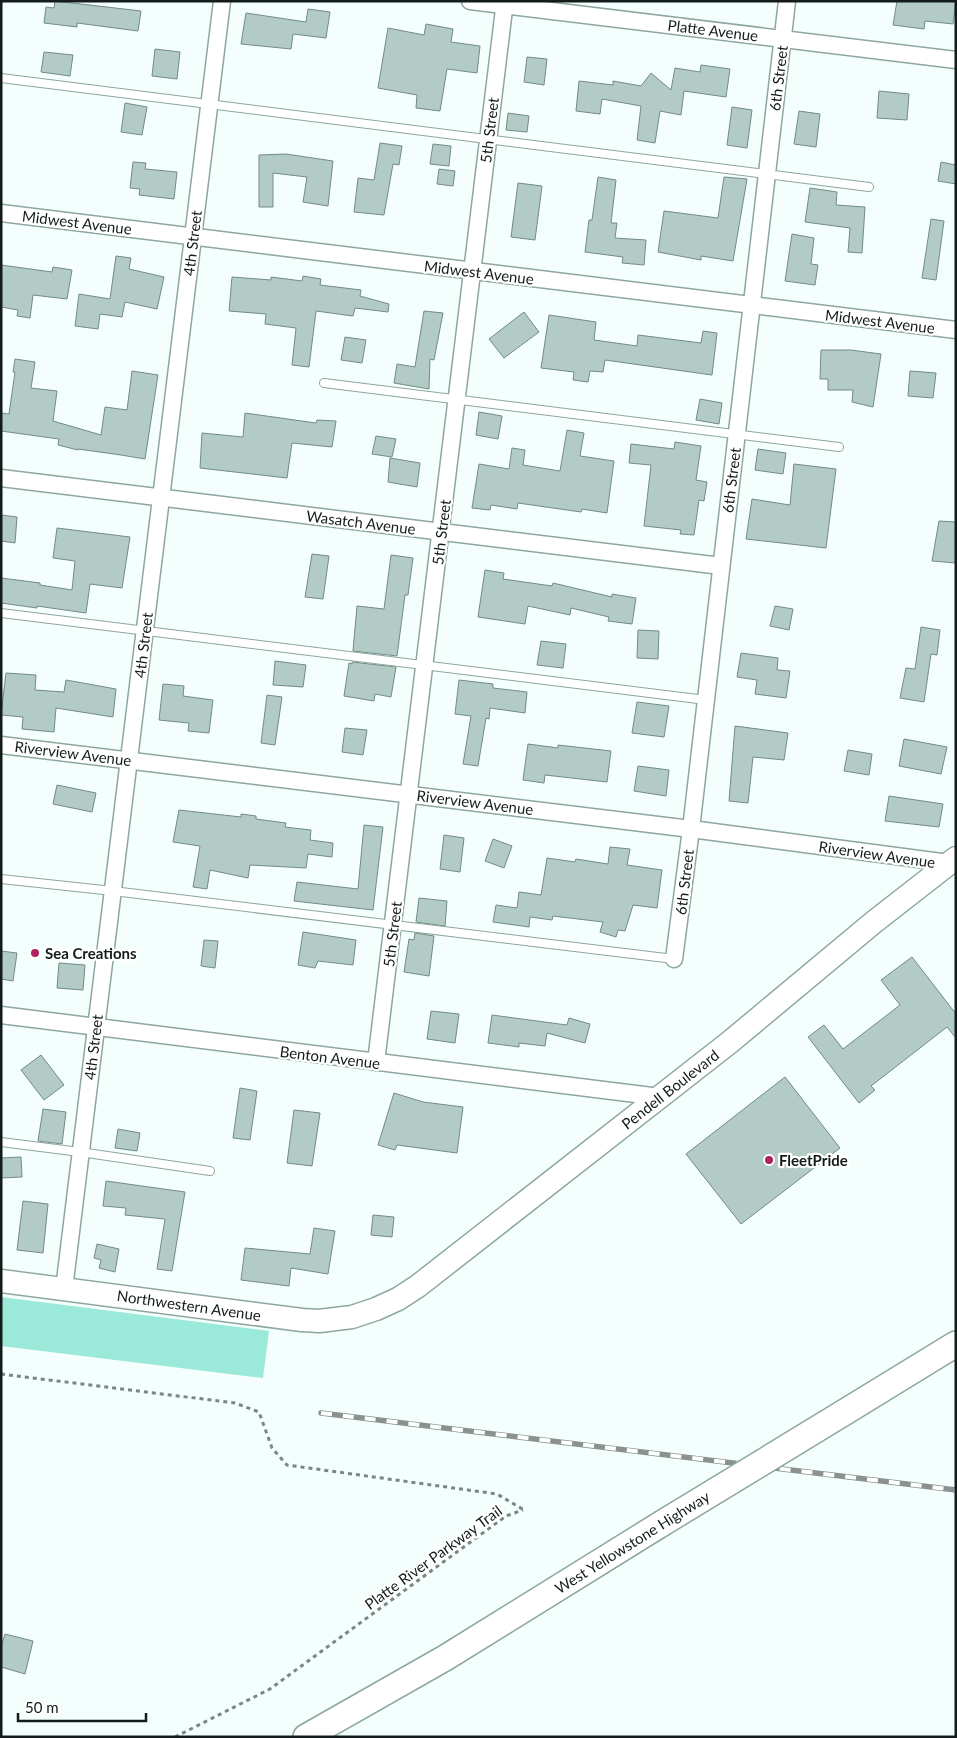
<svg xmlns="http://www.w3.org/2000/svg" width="957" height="1738" viewBox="0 0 957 1738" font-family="Lato,sans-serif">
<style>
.green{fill:#9ae9d9}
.building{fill:#b2cbc5;stroke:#728b85}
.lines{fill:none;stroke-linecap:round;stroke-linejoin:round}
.lane-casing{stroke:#8da6a0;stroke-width:10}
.street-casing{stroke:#8da6a0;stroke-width:19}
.secondary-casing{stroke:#8da6a0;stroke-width:25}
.primary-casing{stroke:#8da6a0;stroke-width:28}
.path{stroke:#7b8583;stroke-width:3;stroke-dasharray:4 4;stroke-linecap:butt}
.lane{stroke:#fff;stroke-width:8}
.street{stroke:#fff;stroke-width:16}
.secondary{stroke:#fff;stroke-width:22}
.primary{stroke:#fff;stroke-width:25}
.rail-casing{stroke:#899290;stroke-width:5.5}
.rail{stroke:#fff;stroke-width:4;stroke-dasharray:11;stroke-linecap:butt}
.primary-bridge-casing{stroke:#8da6a0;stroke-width:28;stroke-linecap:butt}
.primary-bridge{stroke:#fff;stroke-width:25}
.poi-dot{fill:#ae225f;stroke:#fff;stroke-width:2}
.labels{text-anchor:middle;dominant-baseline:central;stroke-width:4.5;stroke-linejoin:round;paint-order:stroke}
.street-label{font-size:15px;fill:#131c1a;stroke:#fff}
.poi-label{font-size:15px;font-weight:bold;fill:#131c1a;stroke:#fff;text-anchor:start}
</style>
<rect width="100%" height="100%" fill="#f4fefc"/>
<polygon class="green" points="1,1297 269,1331 263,1378 1,1346"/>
<g class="building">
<polygon points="55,1 141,11 138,31 77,23 77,27 44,23 46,7 54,8"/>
<polygon points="897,1 956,1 953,24 925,21 924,29 893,25"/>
<polygon points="308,9 330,12 326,38 293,34 291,49 241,44 246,13 306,22"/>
<polygon points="426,24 453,29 451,42 480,46 477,73 447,69 440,111 416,108 417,95 378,88 388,28 424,35"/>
<polygon points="155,49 180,52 177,79 152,76"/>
<polygon points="44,52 73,55 70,76 41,72"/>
<polygon points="527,57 547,59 544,85 524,82"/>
<polygon points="701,65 730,69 726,97 684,91 681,115 660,111 655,143 637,140 641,106 602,99 600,114 576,111 579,81 613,85 613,81 641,86 651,73 671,90 675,68 700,72"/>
<polygon points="879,91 909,94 907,120 877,118"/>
<polygon points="125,103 147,107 142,135 121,132"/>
<polygon points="732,107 752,110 747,148 727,145"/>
<polygon points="799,111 820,114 816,147 794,144"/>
<polygon points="508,113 529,116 527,132 506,130"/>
<polygon points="380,143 402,146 399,165 393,164 384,215 354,212 358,178 374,180"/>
<polygon points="433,144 451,146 449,166 430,164"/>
<polygon points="286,154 333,161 328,206 303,202 307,177 273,173 273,207 259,207 259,155"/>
<polygon points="133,162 146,163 145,169 177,172 174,199 139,195 140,189 130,188"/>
<polygon points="941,162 956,165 956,184 938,181"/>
<polygon points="439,169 455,171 453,186 437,184"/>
<polygon points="598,177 616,180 611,223 617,223 615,238 646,240 644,265 622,263 623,257 585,252 589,220 592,220"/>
<polygon points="724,177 747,179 733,261 701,256 701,260 658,252 664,211 718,218"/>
<polygon points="518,183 542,186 535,240 511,237"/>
<polygon points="810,188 837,192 836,205 865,207 862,253 848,252 850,228 805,222"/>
<polygon points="931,219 944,221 936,280 922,278"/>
<polygon points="792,234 814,238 811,264 818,265 815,285 785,281"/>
<polygon points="116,256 131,258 129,269 164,277 157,309 125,302 122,317 100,314 98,329 75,326 79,294 110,299"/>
<polygon points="1,265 52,272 53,267 72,270 67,299 33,295 30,318 17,316 18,310 1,307"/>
<polygon points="303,276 321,279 320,285 361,290 360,296 389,304 388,312 355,308 353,316 316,311 309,367 292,365 296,328 265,324 266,314 229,311 232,277 271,280 271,277 302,281"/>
<polygon points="424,311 443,313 434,360 430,359 429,389 394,383 397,364 415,367"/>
<polygon points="524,312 539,332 504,358 489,339"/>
<polygon points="549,315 596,322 594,340 637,346 638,335 701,343 703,331 717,333 712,375 605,360 603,372 590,371 588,382 573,380 574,372 541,368"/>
<polygon points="345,337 366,340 362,363 341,360"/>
<polygon points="821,350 851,350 881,354 873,407 852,402 853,390 828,390 828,379 820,379"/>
<polygon points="15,359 35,362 31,388 57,391 53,421 101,435 105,407 127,410 132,371 158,375 145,459 121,455 78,449 78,450 58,445 59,439 1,431 1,413 9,414 15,372 13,372"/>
<polygon points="910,371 936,373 933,398 908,396"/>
<polygon points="700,399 722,403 719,424 696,420"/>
<polygon points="479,412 502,416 498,439 476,435"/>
<polygon points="245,413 316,423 317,420 336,421 332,447 292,443 287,478 200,468 202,433 243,437"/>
<polygon points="567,430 584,433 580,456 614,461 607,513 582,509 581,512 518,503 517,509 491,505 490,510 472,508 479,464 509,469 512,448 525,450 523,465 560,471"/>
<polygon points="376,436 396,439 392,457 372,454"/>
<polygon points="675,442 701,446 696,480 707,482 704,501 699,500 694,535 680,534 681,530 644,526 651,465 629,463 631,444 674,449"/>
<polygon points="758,449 786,453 783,474 755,470"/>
<polygon points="390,458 420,463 417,487 388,482"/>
<polygon points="794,464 836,469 826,548 746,539 752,499 790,505"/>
<polygon points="1,515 17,517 15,543 1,541"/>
<polygon points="939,521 956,522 956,563 932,561"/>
<polygon points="57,528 130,537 122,588 90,584 86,613 37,606 37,608 1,603 1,578 40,583 40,585 72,590 75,561 53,558"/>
<polygon points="312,554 329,556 323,599 305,597"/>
<polygon points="391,555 413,558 408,595 405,595 397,656 353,651 357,606 384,609"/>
<polygon points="485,570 504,573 503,579 552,586 553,583 612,597 612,594 636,598 632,624 608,621 609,617 571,608 570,615 528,606 525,624 478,617"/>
<polygon points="775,606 793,609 789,630 770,626"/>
<polygon points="921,627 940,630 937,655 931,654 924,702 900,698 906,668 915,669"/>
<polygon points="638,630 659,631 658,659 637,658"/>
<polygon points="541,641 566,644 563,668 537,665"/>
<polygon points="741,653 778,658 777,670 790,671 786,698 755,694 757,680 737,677"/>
<polygon points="275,661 306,665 303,687 273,685"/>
<polygon points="352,662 396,667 391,697 375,694 374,701 344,696 349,663 352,664"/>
<polygon points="6,673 36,675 35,690 64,692 66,680 116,689 113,717 56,708 54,732 22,729 23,717 1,715"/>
<polygon points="459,680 493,684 493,688 527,692 525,713 490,708 489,719 486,718 478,766 463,764 471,716 455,714"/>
<polygon points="163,684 184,686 183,696 213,700 209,733 188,731 189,723 159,720"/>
<polygon points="267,695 282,697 275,745 261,743"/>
<polygon points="637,702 669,706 664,737 632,733"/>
<polygon points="735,726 788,733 784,760 753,757 748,803 729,801"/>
<polygon points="345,728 367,730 363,755 342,752"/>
<polygon points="904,739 947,747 941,774 899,766"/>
<polygon points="528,744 558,748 558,745 611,751 607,782 545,775 544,783 523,780"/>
<polygon points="848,750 872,754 869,775 844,771"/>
<polygon points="638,766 669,770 666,796 634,791"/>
<polygon points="57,785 96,793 92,812 53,804"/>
<polygon points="889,796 943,804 939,827 885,821"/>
<polygon points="179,810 241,817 241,814 256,816 256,819 286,823 285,827 311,830 310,840 333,843 332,857 308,854 306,868 250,865 248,878 210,870 207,889 193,887 200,846 173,842"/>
<polygon points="364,825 383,827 373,910 294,901 297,882 358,889"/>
<polygon points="444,835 464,838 460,872 440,869"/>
<polygon points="493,839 512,846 504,868 485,861"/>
<polygon points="610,847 630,849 627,865 662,870 657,908 633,905 625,931 618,930 616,937 600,932 603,922 553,916 552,920 530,917 529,927 493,922 496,905 517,908 519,892 541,895 547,858 575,862 576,859 608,864"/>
<polygon points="419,898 447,901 445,926 416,922"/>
<polygon points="303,932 356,940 353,965 318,961 315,968 298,965"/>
<polygon points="415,933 434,936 429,976 404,972 409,939 414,940"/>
<polygon points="204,940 218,941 215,968 201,966"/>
<polygon points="1,951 17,953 13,981 1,979"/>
<polygon points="912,957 956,1014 956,1038 947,1027 871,1086 875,1090 859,1103 808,1037 824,1025 843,1049 900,1005 881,980"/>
<polygon points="59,963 85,965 83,990 57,988"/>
<polygon points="431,1011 459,1014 455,1043 427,1039"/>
<polygon points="492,1015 567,1025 569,1018 590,1024 585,1043 547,1033 545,1046 519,1043 519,1047 488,1043"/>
<polygon points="41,1055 64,1085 44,1100 21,1070"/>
<polygon points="785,1077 840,1148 741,1224 686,1154"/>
<polygon points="240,1088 257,1091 250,1140 233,1138"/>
<polygon points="394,1093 423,1102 463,1107 457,1153 397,1145 395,1150 378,1145"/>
<polygon points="43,1109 66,1112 62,1144 38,1141"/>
<polygon points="294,1110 320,1113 312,1166 287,1163"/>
<polygon points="118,1129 140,1133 137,1151 115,1148"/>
<polygon points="21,1157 22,1177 1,1178 1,1158"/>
<polygon points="106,1181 185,1192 172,1271 157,1269 165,1219 125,1215 126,1208 103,1206"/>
<polygon points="23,1201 48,1204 43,1253 17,1250"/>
<polygon points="373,1215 394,1217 392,1237 371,1235"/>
<polygon points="314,1228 335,1231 328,1274 291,1268 289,1286 241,1280 245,1248 310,1254"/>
<polygon points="97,1244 119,1249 115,1272 99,1268 101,1260 94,1258"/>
<polygon points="5,1634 33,1641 25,1674 1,1667 1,1648"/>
</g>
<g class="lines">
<g class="lane-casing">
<g id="lane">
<polyline points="1,78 869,187"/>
<polyline points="324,383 839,447"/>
<polyline points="1,613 706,700"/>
<polyline points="1,879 113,891 674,959"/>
<polyline points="1,1142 80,1152 210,1171"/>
</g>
</g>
<g class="street-casing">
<g id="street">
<polyline points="470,1 956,60"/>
<polyline points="1,213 956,330"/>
<polyline points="1,478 721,566"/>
<polyline points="1,745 691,829 949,863"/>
<polyline points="674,959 691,829 787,1"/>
<polyline points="1,1015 660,1097"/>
<polyline points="376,1062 505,1"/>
<polyline points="64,1289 222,1"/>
</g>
</g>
<g class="secondary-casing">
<polyline id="secondary" points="1,1281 302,1320 319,1321 352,1317 376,1309 398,1299 418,1286 730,1042 874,922 956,858"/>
</g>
<g class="primary-casing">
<g id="primary">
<polyline points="840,1415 956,1344"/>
<polyline points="306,1737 445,1658 661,1524"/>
</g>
</g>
<g class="path">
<polyline points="1,1374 235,1403 259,1412 272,1448 287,1465 497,1494 524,1510"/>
<polyline points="175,1737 270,1689 506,1516 523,1510"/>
</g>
<use href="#lane" class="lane"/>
<use href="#street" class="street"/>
<use href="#secondary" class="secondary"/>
<use href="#primary" class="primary"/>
<g class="rail-casing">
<polyline id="rail" points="321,1413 956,1490"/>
</g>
<use href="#rail" class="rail"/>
<g class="primary-bridge-casing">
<polyline id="primary-bridge" points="661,1524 840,1415"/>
</g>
<use href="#primary-bridge" class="primary-bridge"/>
</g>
<g class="poi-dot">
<circle cx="35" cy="953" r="5"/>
<circle cx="769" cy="1160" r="5"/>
</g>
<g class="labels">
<g class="street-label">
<text transform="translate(713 30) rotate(7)">Platte Avenue</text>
<text transform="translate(778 78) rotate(-83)">6th Street</text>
<text transform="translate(489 130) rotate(-83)">5th Street</text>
<text transform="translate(77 222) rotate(7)">Midwest Avenue</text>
<text transform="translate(192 243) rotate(-83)">4th Street</text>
<text transform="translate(479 272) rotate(7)">Midwest Avenue</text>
<text transform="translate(880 321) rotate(7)">Midwest Avenue</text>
<text transform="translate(731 480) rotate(-83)">6th Street</text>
<text transform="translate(361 522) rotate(7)">Wasatch Avenue</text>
<text transform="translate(441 532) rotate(-83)">5th Street</text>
<text transform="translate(143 645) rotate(-83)">4th Street</text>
<text transform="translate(73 753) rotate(7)">Riverview Avenue</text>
<text transform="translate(475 802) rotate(7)">Riverview Avenue</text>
<text transform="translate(877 854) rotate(8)">Riverview Avenue</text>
<text transform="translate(684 882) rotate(-83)">6th Street</text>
<text transform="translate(392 934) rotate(-83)">5th Street</text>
<text transform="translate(93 1047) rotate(-83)">4th Street</text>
<text transform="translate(330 1057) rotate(7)">Benton Avenue</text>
<text transform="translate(670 1089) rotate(-38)">Pendell Boulevard</text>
<text transform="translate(189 1305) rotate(8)">Northwestern Avenue</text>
<text transform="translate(632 1542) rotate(-32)">West Yellowstone Highway</text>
<text transform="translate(433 1557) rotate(-36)">Platte River Parkway Trail</text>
</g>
<g class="poi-label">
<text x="45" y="953">Sea Creations</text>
<text x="779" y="1160">FleetPride</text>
</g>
</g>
<rect width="957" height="1738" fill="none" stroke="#131c1a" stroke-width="5"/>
<path d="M18 1713v8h128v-8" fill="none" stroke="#131c1a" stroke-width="2.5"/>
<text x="25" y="1713" font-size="15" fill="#131c1a" stroke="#ffffff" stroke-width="4" paint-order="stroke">50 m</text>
</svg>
